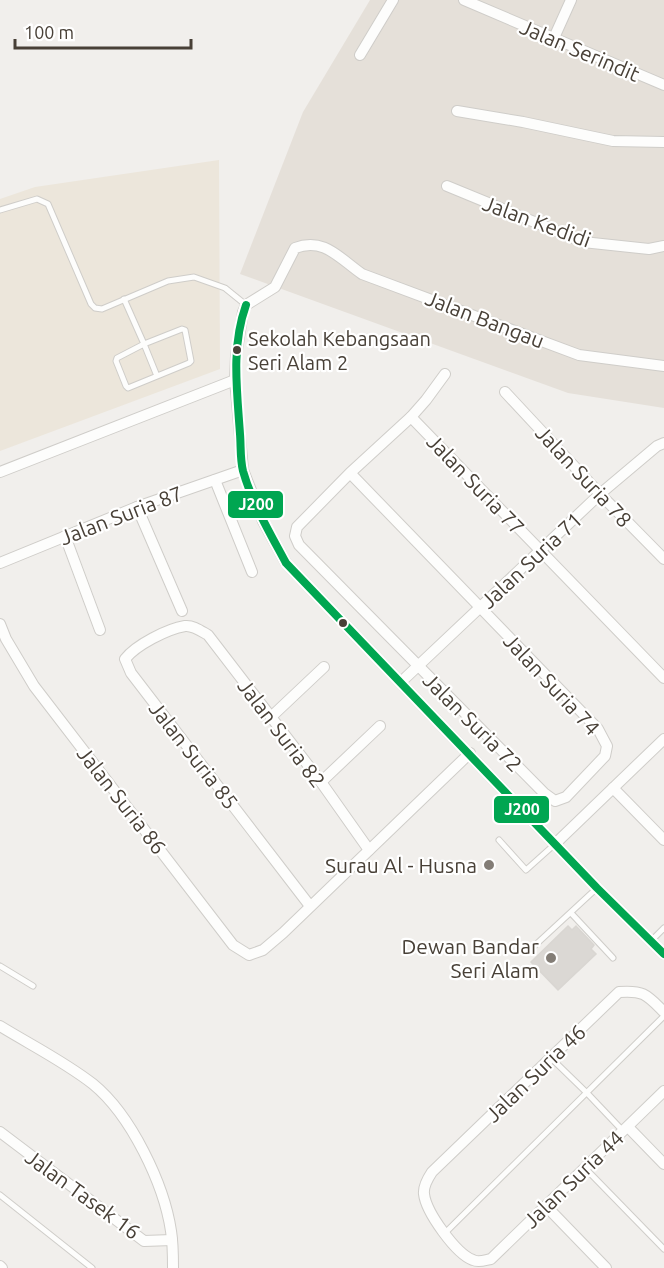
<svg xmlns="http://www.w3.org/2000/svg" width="664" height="1268" viewBox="0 0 664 1268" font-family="Ubuntu,sans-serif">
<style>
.residential{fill:#e5e0d9}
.education{fill:#ece6db}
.building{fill:#dbd8d4;stroke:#d9d6d2;stroke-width:1.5}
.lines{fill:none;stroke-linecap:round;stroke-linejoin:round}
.service-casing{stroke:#cfcdc9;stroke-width:7}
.minor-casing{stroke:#cfcdc9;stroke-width:12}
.service{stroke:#fdfdfc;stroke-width:5}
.minor{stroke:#fdfdfc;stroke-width:10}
.bus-1-casing{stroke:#fff;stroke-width:12}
.bus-1{stroke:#00a651;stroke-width:8}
.bus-dot{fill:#484037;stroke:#fff;stroke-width:2}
.poi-dot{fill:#837d76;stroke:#fff;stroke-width:2}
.labels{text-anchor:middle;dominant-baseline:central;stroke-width:4.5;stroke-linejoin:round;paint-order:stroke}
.bus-label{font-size:20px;fill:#484037;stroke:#fff;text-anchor:start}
.street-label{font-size:21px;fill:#484037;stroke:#fff}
.poi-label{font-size:21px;fill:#484037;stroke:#fff;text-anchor:end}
.line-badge{stroke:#fff;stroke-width:2}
.badge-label{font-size:16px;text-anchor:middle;font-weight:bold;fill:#fff}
</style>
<rect width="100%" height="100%" fill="#f1efec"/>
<polygon class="residential" points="370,0 664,0 664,408 568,393 240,274 303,112"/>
<polygon class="education" points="219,160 220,369 0,451 0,199 35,187"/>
<polygon class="building" points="568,926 572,930 576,926 594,945 591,949 596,954 558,990 531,962"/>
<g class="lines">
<g class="service-casing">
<g id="service">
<polyline points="0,210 37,199 48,204 91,304 95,308 102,309 168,281 194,277 225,288 246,305"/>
<polyline points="124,299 144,344 117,358 116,361 126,386 128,388 189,363 191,361 185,330 182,329 144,344 157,376"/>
<polyline points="499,840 526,870 555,844"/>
<polyline points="571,913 613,958"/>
<polyline points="651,941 664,928"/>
<polyline points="531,949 597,888"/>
<polyline points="0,966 33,986"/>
<polyline points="551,1058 587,1093 623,1131"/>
<polyline points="585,1168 664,1249"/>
<polyline points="0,1195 92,1268"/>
<polyline points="445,1233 664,1016"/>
</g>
</g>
<g class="minor-casing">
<g id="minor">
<polyline points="464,0 664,85"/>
<polyline points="553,40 571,0"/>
<polyline points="360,55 393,0"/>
<polyline points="457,111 523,122 613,141 664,142"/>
<polyline points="447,186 583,242 649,249 664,246"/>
<path d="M664,366L579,355L362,274C339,258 324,237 295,248L275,287L246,305L243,312L236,356L235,380L243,470L263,521L286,563L597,888L664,954"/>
<polyline points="505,392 600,494 664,559"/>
<polyline points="411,417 664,678"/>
<polyline points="0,472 235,380"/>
<polyline points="350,473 598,729 607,746 605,756 566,797 555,801 544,793 299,545 295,536 297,527 350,473 411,417 426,400 445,374"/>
<polyline points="215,480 252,572"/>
<polyline points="137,507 182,611"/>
<polyline points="65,536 100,630"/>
<polyline points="0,563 137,507 243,470"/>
<polyline points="0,624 6,639 34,686 233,945 249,955 263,950 283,933 470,753"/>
<polyline points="401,682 600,494 657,446 664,443"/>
<polyline points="271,717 324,667"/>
<polyline points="321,782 380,726"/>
<polyline points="613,788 664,840"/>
<polyline points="556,843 664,739"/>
<path d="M310,906L131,673L125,659C136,645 167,629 185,626C193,625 201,631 208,635L321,782L369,850"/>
<path d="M664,1012C647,995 644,990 619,992L432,1172C428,1178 423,1186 424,1194C426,1212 456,1254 473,1260C479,1263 485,1260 491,1259L664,1091"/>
<path d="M0,1026C31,1045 65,1062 93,1084C131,1115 164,1184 171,1231C173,1243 173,1256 173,1268"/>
<polyline points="628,1127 664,1164"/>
<polyline points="0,1132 144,1241 172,1240"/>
<polyline points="546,1206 606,1268"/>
<polyline points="0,1266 2,1268"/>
</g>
</g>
<use href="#service" class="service"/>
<use href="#minor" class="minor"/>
<g class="bus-1-casing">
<path id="bus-1" d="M246,305C231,347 237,390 240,434C241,446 240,459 243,471C252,503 270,533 286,563L597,888L664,954"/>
</g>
<use href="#bus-1" class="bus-1"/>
</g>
<g class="bus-dot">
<circle cx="237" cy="350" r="5"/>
<circle cx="343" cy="623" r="5"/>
</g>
<g class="poi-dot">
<circle cx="489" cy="865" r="6"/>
<circle cx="551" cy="958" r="6"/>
</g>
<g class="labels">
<g class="bus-label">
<text x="248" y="338">Sekolah Kebangsaan<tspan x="248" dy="24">Seri Alam 2</tspan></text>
</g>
<g class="street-label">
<text transform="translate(580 50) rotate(23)">Jalan Serindit</text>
<text transform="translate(537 221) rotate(20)">Jalan Kedidi</text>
<text transform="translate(485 319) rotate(21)">Jalan Bangau</text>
<text transform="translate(584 476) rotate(47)">Jalan Suria 78</text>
<text transform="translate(476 484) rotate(46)">Jalan Suria 77</text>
<text transform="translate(121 515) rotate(-21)">Jalan Suria 87</text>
<text transform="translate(531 560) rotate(-43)">Jalan Suria 71</text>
<text transform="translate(552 684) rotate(47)">Jalan Suria 74</text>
<text transform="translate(473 722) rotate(45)">Jalan Suria 72</text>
<text transform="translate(282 733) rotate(53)">Jalan Suria 82</text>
<text transform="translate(194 755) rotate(52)">Jalan Suria 85</text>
<text transform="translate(122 800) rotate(52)">Jalan Suria 86</text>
<text transform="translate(535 1073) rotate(-44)">Jalan Suria 46</text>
<text transform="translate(573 1179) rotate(-44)">Jalan Suria 44</text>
<text transform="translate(83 1194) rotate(36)">Jalan Tasek 16</text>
</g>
<g class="poi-label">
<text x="477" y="865">Surau Al - Husna</text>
<text x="539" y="946">Dewan Bandar<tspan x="539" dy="24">Seri Alam</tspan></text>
</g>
</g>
<g class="line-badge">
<rect x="227" y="490" width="57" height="29" rx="6" fill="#00a651"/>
<rect x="493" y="795" width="57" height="29" rx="6" fill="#00a651"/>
</g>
<g class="badge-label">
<text x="256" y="510">J200</text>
<text x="522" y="815">J200</text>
</g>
<path d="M15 39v9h176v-9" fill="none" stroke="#484037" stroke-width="3"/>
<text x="24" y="39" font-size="18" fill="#484037" stroke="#ffffff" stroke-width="4.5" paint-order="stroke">100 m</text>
</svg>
